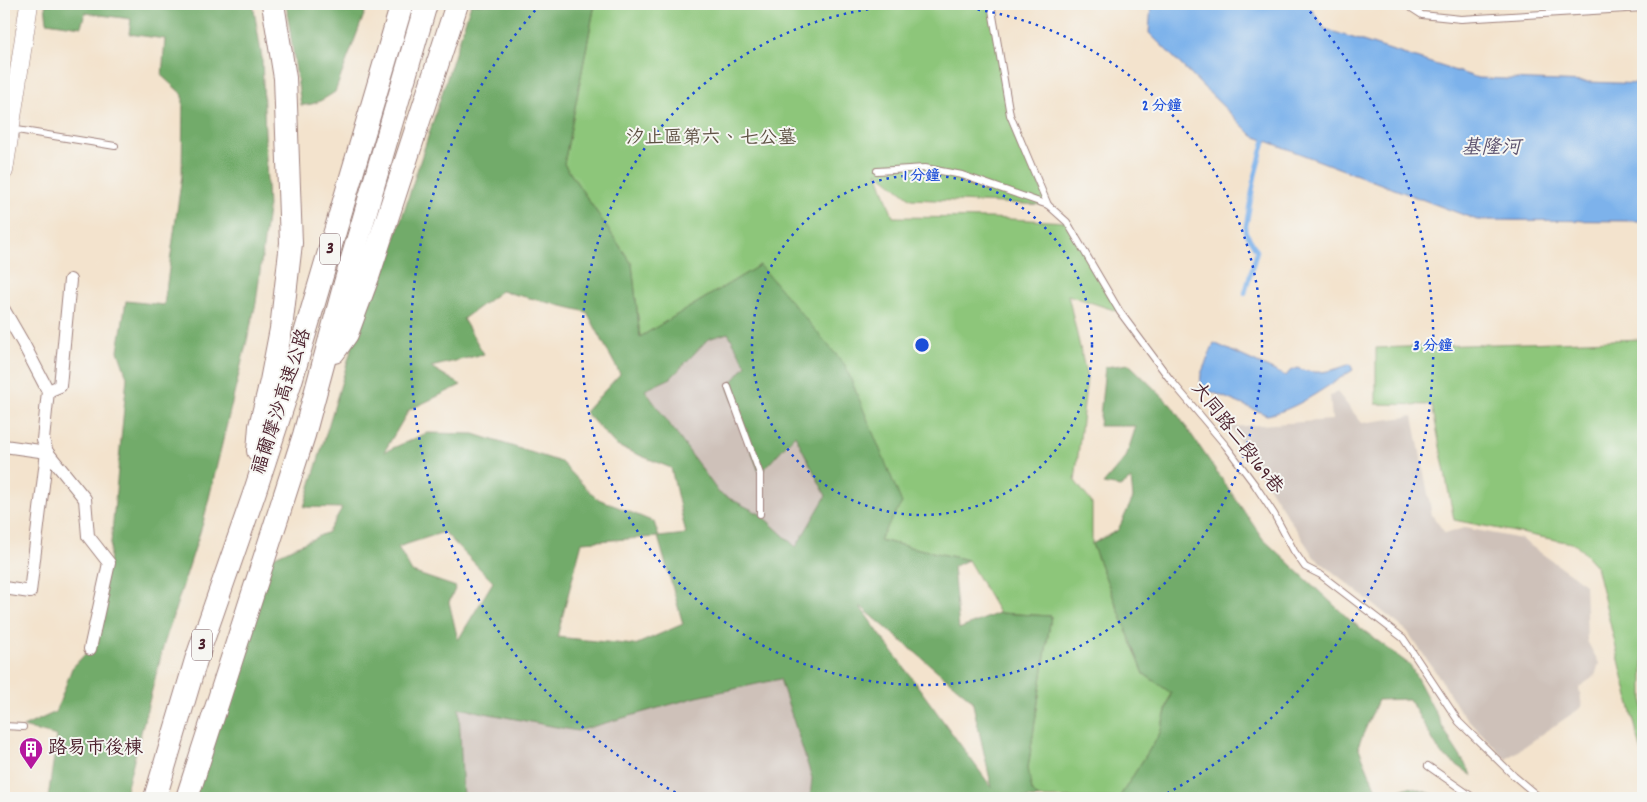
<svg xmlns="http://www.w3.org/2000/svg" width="1647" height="802" viewBox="0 0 1647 802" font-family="Dekko,'LXGW WenKai TC',sans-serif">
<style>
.industrial{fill:#cec1b9}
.green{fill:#8dc67a;stroke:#6c7252}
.forest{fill:#72ab6a;stroke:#5e654a;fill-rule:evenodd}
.water{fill:#7db2eb;stroke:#64688b}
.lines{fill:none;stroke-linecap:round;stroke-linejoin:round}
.stream{stroke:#7db2eb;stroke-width:4.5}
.lane-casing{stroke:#9e817c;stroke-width:8}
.street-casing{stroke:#9e817c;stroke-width:14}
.secondary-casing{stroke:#9e817c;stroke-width:19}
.highway-casing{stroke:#9e817c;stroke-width:24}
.lane{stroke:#fff;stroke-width:6}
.street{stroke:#fff;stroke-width:12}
.secondary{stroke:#fff;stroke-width:18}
.highway{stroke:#fff;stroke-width:22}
.ring{fill:none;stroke:#1d4ed8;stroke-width:2.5;stroke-dasharray:2.5 5}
.labels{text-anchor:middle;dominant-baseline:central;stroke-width:4;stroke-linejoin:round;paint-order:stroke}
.shield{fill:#f6f6f2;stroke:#7e6067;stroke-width:1}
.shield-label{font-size:18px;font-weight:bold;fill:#4a1f2b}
.park-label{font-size:19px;fill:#5e5143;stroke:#f6f6f2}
.street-label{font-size:19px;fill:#4a1f2b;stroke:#f6f6f2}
.poi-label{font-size:19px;fill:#4a1f2b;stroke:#f6f6f2;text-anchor:start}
.water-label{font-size:20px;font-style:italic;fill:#5c526e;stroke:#f6f6f2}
.centre{fill:#1d4ed8;stroke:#f6f6f2;stroke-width:2.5}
.ring-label{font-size:15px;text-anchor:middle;font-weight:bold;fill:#1d4ed8;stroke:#f6f6f2;stroke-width:4;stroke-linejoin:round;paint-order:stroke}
</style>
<rect width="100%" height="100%" fill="#f6f6f2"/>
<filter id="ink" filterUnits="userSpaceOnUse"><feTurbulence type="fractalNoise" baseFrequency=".02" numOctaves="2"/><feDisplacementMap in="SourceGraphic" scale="10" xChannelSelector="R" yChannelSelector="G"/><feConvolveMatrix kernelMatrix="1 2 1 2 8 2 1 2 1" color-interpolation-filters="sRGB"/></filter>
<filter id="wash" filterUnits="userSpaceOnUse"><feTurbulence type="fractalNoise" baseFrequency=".0096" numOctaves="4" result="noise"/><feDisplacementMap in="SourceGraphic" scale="20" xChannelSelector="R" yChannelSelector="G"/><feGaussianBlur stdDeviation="1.12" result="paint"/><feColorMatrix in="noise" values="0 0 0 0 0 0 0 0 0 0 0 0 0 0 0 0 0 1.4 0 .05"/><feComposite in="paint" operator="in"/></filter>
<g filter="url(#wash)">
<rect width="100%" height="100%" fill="#f3e3cd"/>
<g class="industrial">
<polygon points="728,333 747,365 761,474 795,435 826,496 796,548 760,514 719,493 645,389 671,378 708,339"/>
<polygon points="1337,392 1362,423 1413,416 1432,515 1445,533 1465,528 1521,539 1585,584 1587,641 1599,663 1595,676 1579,687 1582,707 1506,759 1460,711 1442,681 1407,631 1314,557 1230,427 1332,420 1330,396"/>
<polygon points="780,679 812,778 810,798 462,798 459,708 577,731 697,697"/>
</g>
<g class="green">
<polygon points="595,4 991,4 1010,115 1048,205 911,199 877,172 893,217 991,218 1067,222 1120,312 1068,295 1087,378 1075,481 1092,503 1092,544 1144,674 1171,692 1160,733 1119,798 1039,798 1032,791 1028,768 1051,616 999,613 968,560 879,540 760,265 640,337 632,264 564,164"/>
<polygon points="1643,339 1643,758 1596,566 1576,544 1454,520 1432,405 1376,404 1376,348"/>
</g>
<g class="forest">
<polygon points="45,4 253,4 262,58 268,209 256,303 203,523 164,644 124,798 48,798 57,736 23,727 56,712 72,668 90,649 109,563 127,377 118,351 126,301 164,305 182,175 183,95 162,76 165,39 129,34 131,19 85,13 81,27 47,22"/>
<path d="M286,4H368L335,92C324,99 314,106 301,105Z"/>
<path d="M471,4H595L564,164L632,264L640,337L760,265L845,365L902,503L879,540L968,560L953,567L959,629L999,613L1051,616L1028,768L1032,791L1039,798H810L812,778L780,679L697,697L577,731L459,708L463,798H190L257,564L328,532L342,508L304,507L362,314L381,282ZM501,291L587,312L620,374L585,412L617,446L671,468L686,534L659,537L654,522L596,498L561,462L474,434L427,433L384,452L409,410L461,385L431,367L484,354L463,319ZM728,333L746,365L728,387L760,474L795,435L826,496L796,547L760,514L719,493L645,390L671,378L708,339ZM444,532L493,582L458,640L449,602L456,587L412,572L398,547ZM658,537L683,624L635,645L557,637L582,542ZM860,606L972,700L992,788L860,607Z"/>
<polygon points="1129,364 1171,405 1263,539 1351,621 1410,665 1451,742 1473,776 1441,754 1409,699 1378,700 1358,746 1379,797 1409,787 1436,795 1441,798 1119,798 1160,733 1171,693 1144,674 1092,544 1118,530 1133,498 1131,479 1120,487 1103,484 1126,457 1136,426 1099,426 1105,367"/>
</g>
<g class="water">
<polygon points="1151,4 1308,4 1325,29 1478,78 1643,84 1643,221 1477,220 1253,136 1149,33"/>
<path d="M1214,343L1286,376L1290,371L1297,368C1316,376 1332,371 1350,364L1353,370C1328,385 1297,410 1267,415L1200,387L1201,374Z"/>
</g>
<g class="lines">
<polyline class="stream" points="1245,293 1257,251 1245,231 1255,176 1266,135"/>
</g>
</g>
<g filter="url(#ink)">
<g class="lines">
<g class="lane-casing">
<g id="lane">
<polyline points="991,4 1010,115 1048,205"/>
<polyline points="1405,4 1422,15 1461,19 1643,8"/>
<polyline points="11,129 115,146"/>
<polyline points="877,171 925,168 962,175 1048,205 1067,222 1120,312 1169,378 1226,446 1255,485 1274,514 1294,551 1305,567 1321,575 1403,638 1459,722 1514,776 1540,798"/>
<polyline points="728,387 760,474 760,514"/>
<polyline points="4,726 23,727"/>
<polyline points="1428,766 1474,798"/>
</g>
</g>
<g class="street-casing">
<g id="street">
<polyline points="4,310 23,343 48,391 43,440 47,452 85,499 88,536 109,563 90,649"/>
<polyline points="48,391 60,386 70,280"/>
<polyline points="4,446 47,452"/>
<polyline points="4,588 30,592 47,452"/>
</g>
</g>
<g class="secondary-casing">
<polyline id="secondary" points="4,171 29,4"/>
</g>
<g class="highway-casing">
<g id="highway">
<polyline points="334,352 347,334 368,277 457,4"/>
<polyline points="258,451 260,426 271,381 281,329 291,243 285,78 273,4"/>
<polyline points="155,798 196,660 254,494 291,381 402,4"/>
<polyline points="187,798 304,435 345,283 426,4"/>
</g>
</g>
<use href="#lane" class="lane"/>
<use href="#street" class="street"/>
<use href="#secondary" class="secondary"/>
<use href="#highway" class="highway"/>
</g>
</g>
<g class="ring">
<circle cx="922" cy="345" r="170"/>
<circle cx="922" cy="345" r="340"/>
<path d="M682 796A511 511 0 0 1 539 6M1305 6A511 511 0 0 1 1162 796"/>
</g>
<defs>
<g id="building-pin" transform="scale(1.25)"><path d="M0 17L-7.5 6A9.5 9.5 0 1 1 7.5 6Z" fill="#b5179e" stroke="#f6f6f2"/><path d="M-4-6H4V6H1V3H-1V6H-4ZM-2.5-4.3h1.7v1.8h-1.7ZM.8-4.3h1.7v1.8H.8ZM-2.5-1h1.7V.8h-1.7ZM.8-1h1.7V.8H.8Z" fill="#fff"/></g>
</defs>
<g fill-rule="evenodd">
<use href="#building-pin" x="31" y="749"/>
</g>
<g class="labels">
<g class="shield">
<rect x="320" y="233.5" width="20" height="31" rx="4"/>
<rect x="192" y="629.5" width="20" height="31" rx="4"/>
</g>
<g class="shield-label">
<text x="330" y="249">3</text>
<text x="202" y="645">3</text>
</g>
<g class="park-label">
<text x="711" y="139">汐止區第六、七公墓</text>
</g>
<g class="street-label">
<text transform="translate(283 402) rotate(-72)">福爾摩沙高速公路</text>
<text transform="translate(1236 439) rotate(52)">大同路二段169巷</text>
</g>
<g class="poi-label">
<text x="48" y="749">路易市後棟</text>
</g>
<g class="water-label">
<text x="1491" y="149">基隆河</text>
</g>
</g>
<circle cx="922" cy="345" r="8" class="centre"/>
<g class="ring-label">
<text x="1162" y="110">2 分鐘</text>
<text x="922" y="180">1 分鐘</text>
<text x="1433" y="350">3 分鐘</text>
</g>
<rect width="1647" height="802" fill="none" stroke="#f6f6f2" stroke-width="20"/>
</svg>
